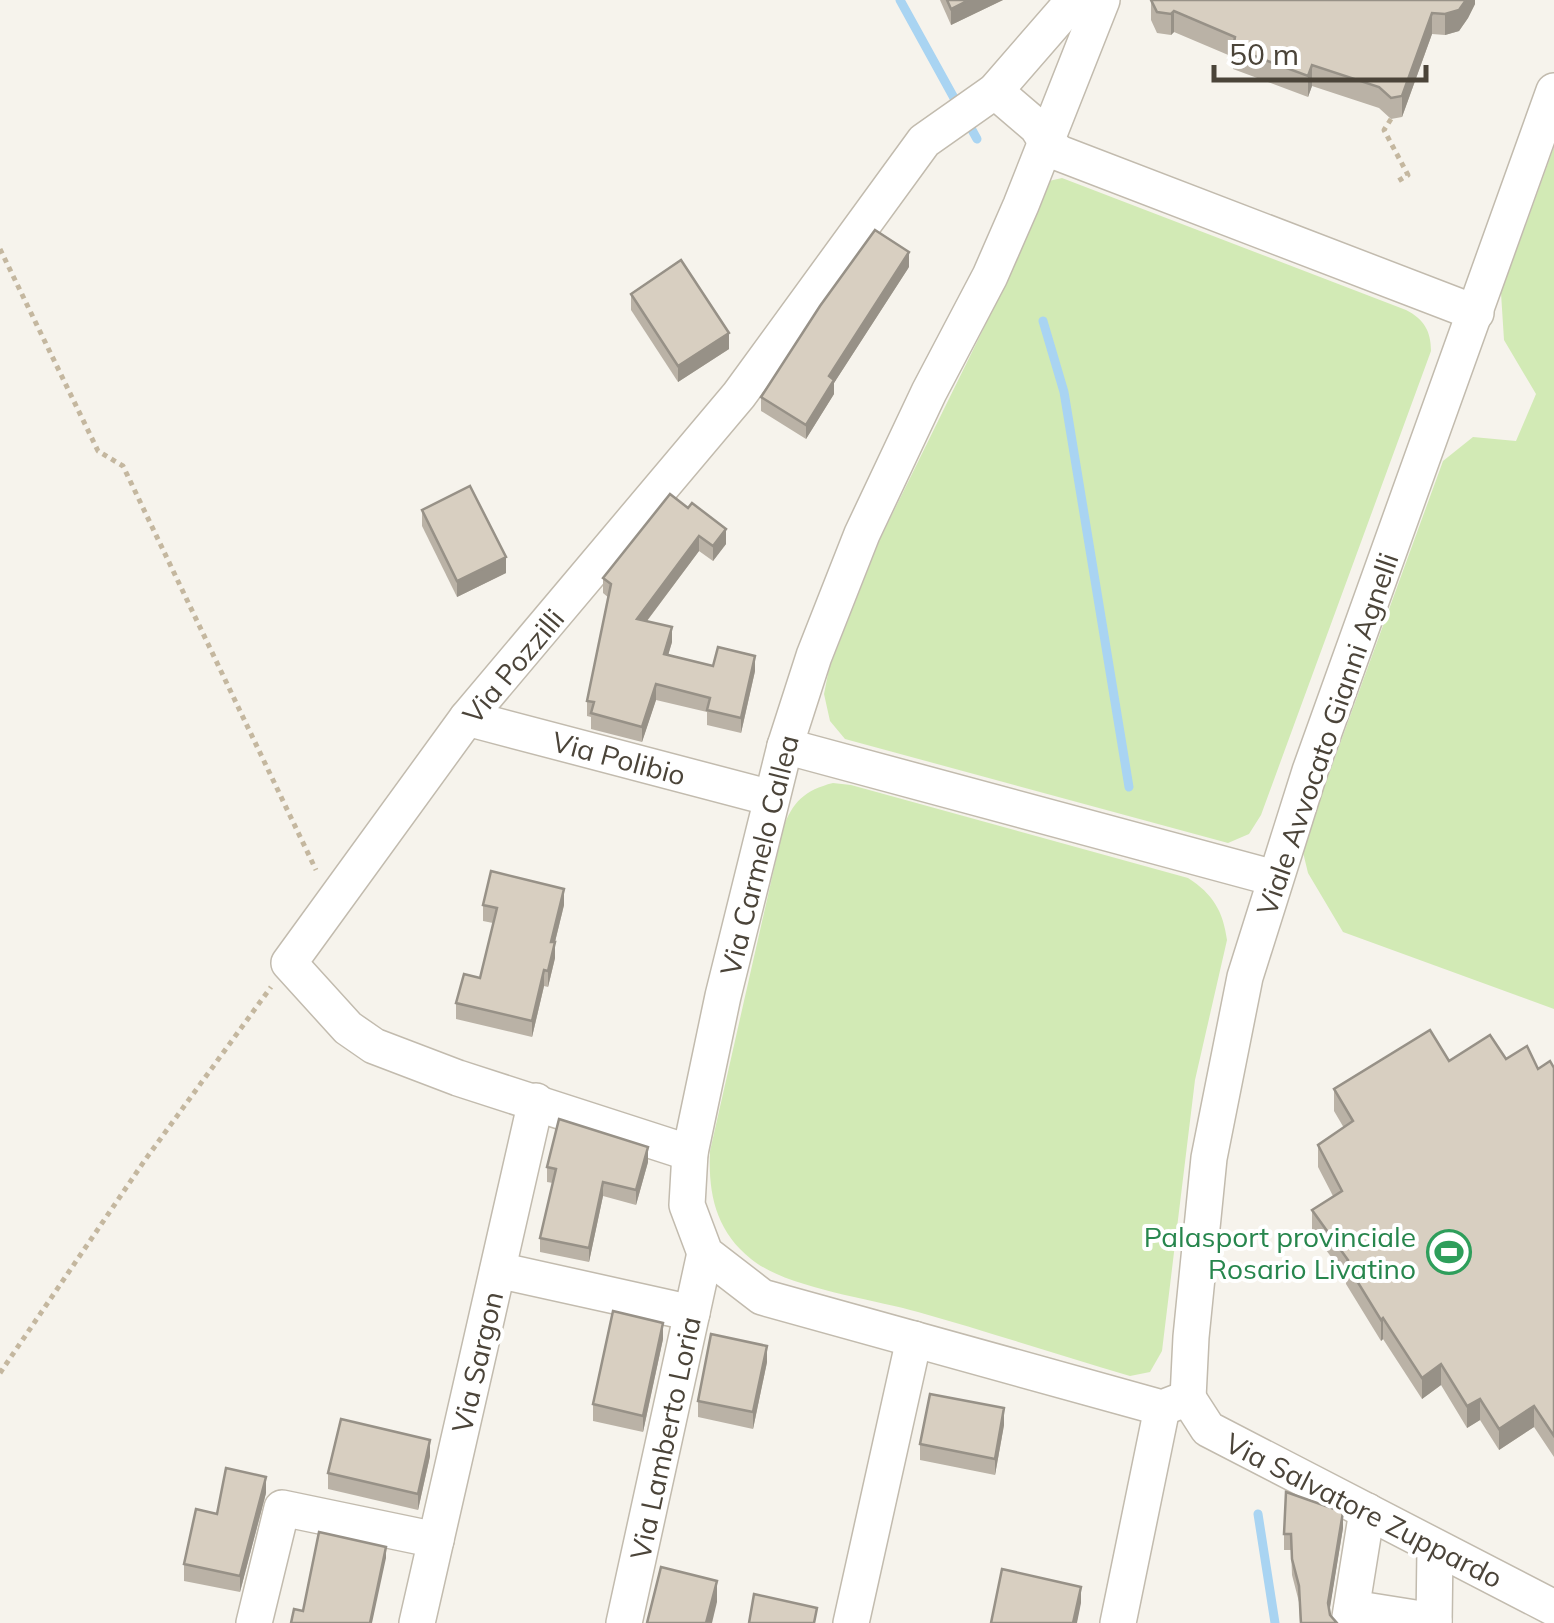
<svg xmlns="http://www.w3.org/2000/svg" width="1554" height="1623" viewBox="0 0 1554 1623" font-family="Mulish,sans-serif">
<style>
.green{fill:#d2eab5}
.lines{fill:none;stroke-linecap:round;stroke-linejoin:round}
.stream{stroke:#a9d4f2;stroke-width:9}
.street-casing{stroke:#c2bbae;stroke-width:38}
.path{stroke:#c4b79f;stroke-width:5;stroke-dasharray:5 5;stroke-linecap:butt}
.street{stroke:#fff;stroke-width:35}
.wall{fill:#bab2a6}
.shaded-wall{fill:#979187}
.building{fill:#d8cfc1;stroke:#979187;stroke-width:2.5}
.labels{text-anchor:middle;dominant-baseline:central;stroke-width:8;stroke-linejoin:round;paint-order:stroke}
.street-label{font-size:28px;fill:#4b4439;stroke:#fff}
.leisure-label{font-size:28px;fill:#27864d;stroke:#fff;text-anchor:end}
</style>
<rect width="100%" height="100%" fill="#f6f3ec"/>
<g class="green">
<polygon points="1554,147 1554,1009 1343,932 1308,873 1302,848 1443,461 1473,437 1516,441 1536,394 1504,340 1501,293"/>
<path d="M1062,178L1406,310C1424,319 1431,331 1431,351L1261,815L1249,834L1228,843L845,739L830,721L824,694L829,669L880,539L1005,285L1049,181Z"/>
<path d="M833,783L851,785L1188,878C1213,894 1223,911 1227,940L1195,1080L1162,1351L1150,1372L1130,1376C1059,1355 989,1332 918,1312C873,1299 786,1288 751,1259C716,1231 708,1194 710,1151L783,829C792,802 805,790 833,783Z"/>
</g>
<g class="lines">
<g class="stream">
<polyline points="900,0 959,107"/>
<polyline points="967,121 977,139"/>
<polyline points="1043,321 1064,392 1129,787"/>
<polyline points="1258,1514 1275,1623"/>
</g>
<g class="street-casing">
<g id="street">
<polyline points="1102,0 1021,205 990,276 929,392 862,534 814,656 785,746 723,996 690,1153 687,1205 705,1253 762,1297 1162,1408 1188,1398"/>
<polyline points="995,91 1037,127 1047,143 1059,153 1476,313"/>
<polyline points="467,718 771,798"/>
<polyline points="785,746 1274,878"/>
<polyline points="690,1153 458,1078 374,1046 348,1028 289,963 467,718 739,395 924,141 995,91 1074,0"/>
<polyline points="498,1270 692,1313"/>
<polyline points="1188,1398 1191,1337 1209,1158 1245,977 1310,771 1554,91"/>
<polyline points="1188,1398 1208,1429 1554,1608"/>
<polyline points="1352,1608 1434,1621"/>
<polyline points="254,1623 282,1508 436,1540"/>
<polyline points="417,1623 536,1101"/>
<polyline points="624,1623 705,1253"/>
<polyline points="851,1623 914,1339"/>
<polyline points="1118,1623 1162,1408"/>
<polyline points="1349,1623 1367,1511"/>
<polyline points="1434,1623 1435,1549"/>
</g>
</g>
<g class="path">
<polyline points="1391,119 1384,130 1408,175 1398,181"/>
<polyline points="0,249 98,451 123,466 316,870"/>
<polyline points="0,1373 145,1160 271,987"/>
</g>
<use href="#street" class="street"/>
</g>
<g class="wall">
<polygon points="940,0 1003,0 951,25"/>
<polygon points="1151,0 1475,0 1475,4 1468,18 1459,31 1445,35 1432,34 1402,117 1391,119 1379,108 1312,86 1308,97 1233,69 1233,57 1174,32 1171,35 1157,33 1151,20"/>
<polygon points="909,267 834,383 834,394 806,439 761,411 761,397"/>
<polygon points="631,294 729,349 678,382 631,310"/>
<polygon points="670,494 726,544 713,561 699,551 647,621 672,642 668,655 713,666 755,671 741,733 707,725 707,712 656,700 642,742 591,729 591,717 587,716 587,701 609,598 603,593 603,578"/>
<polygon points="422,510 506,573 457,597 422,526"/>
<polygon points="483,905 564,905 555,942 555,958 548,987 544,986 532,1037 456,1019 456,1003 480,978 493,923 483,921"/>
<polygon points="1506,1059 1538,1069 1554,1068 1554,1457 1534,1427 1499,1450 1480,1420 1467,1428 1441,1385 1422,1399 1383,1339 1381,1341 1346,1284 1346,1277 1312,1231 1312,1210 1333,1196 1318,1167 1318,1145 1344,1128 1334,1111 1334,1089 1449,1061"/>
<polygon points="648,1162 636,1205 603,1196 589,1262 540,1252 540,1238 553,1183 547,1182 547,1167"/>
<polygon points="663,1339 643,1432 593,1421 593,1404"/>
<polygon points="767,1362 753,1429 698,1417 698,1401"/>
<polygon points="1004,1425 995,1475 920,1460 920,1444"/>
<polygon points="430,1456 418,1510 328,1489 328,1473"/>
<polygon points="266,1493 240,1592 184,1581 184,1564"/>
<polygon points="1343,1528 1329,1612 1330,1615 1337,1623 1300,1623 1299,1602 1292,1575 1291,1550 1284,1550 1284,1534"/>
</g>
<g class="shaded-wall">
<polygon points="969,0 1003,0 951,25 951,9"/>
<polygon points="1466,0 1475,0 1475,4 1468,18 1459,31 1445,35 1445,14"/>
<polygon points="1174,11 1174,32 1171,35 1171,14"/>
<polygon points="1432,13 1432,34 1402,117 1402,96"/>
<polygon points="1312,65 1312,86 1308,97 1308,76"/>
<polygon points="909,252 909,267 834,383 834,394 806,439 806,425 829,376"/>
<polygon points="729,333 729,349 678,382 678,366"/>
<polygon points="726,529 726,544 713,561 713,546"/>
<polygon points="699,536 699,551 637,634 637,619"/>
<polygon points="506,557 506,573 457,597 457,581"/>
<polygon points="672,627 672,642 664,669 664,654"/>
<polygon points="755,656 755,671 741,733 741,718"/>
<polygon points="656,684 656,700 642,742 642,727"/>
<polygon points="564,889 564,905 551,958 551,942"/>
<polygon points="555,942 555,958 548,987 548,971"/>
<polygon points="544,970 544,986 532,1037 532,1021"/>
<polygon points="648,1147 648,1162 636,1205 636,1190"/>
<polygon points="603,1182 603,1196 589,1262 589,1248"/>
<polygon points="1383,1318 1383,1339 1381,1341 1381,1320"/>
<polygon points="663,1323 663,1339 643,1432 643,1416"/>
<polygon points="767,1346 767,1362 753,1429 753,1412"/>
<polygon points="1441,1364 1441,1385 1422,1399 1422,1378"/>
<polygon points="1480,1399 1480,1420 1467,1428 1467,1406"/>
<polygon points="1534,1406 1534,1427 1499,1450 1499,1429"/>
<polygon points="1004,1408 1004,1425 995,1475 995,1459"/>
<polygon points="430,1440 430,1456 418,1510 418,1494"/>
<polygon points="266,1477 266,1493 240,1592 240,1576"/>
<polygon points="1343,1512 1343,1528 1328,1620 1328,1603"/>
<polygon points="386,1547 386,1558 372,1623 370,1623"/>
<polygon points="717,1581 717,1602 712,1623 706,1623"/>
<polygon points="1081,1587 1081,1603 1077,1623 1073,1623"/>
</g>
<g class="building">
<polygon points="947,0 969,0 951,9"/>
<polygon points="1151,0 1466,0 1459,10 1445,14 1432,13 1402,96 1391,98 1379,87 1312,65 1308,76 1233,48 1235,37 1174,11 1171,14 1157,12"/>
<polygon points="875,230 909,252 829,376 834,380 806,425 761,397 820,306"/>
<polygon points="681,260 729,333 678,366 631,294"/>
<polygon points="470,486 506,557 457,581 422,510"/>
<polygon points="670,494 688,508 692,503 726,529 713,546 699,536 637,619 672,627 664,654 713,666 718,647 755,656 741,718 707,710 710,698 656,684 642,727 591,713 594,702 587,701 611,584 603,578"/>
<polygon points="491,871 564,889 551,942 555,942 548,971 544,970 532,1021 456,1003 464,974 480,978 497,908 483,905"/>
<polygon points="1430,1030 1449,1061 1490,1035 1506,1059 1527,1046 1538,1069 1550,1061 1554,1068 1554,1436 1534,1406 1499,1429 1480,1399 1467,1406 1441,1364 1422,1378 1383,1318 1381,1320 1346,1263 1348,1260 1312,1210 1342,1191 1318,1145 1353,1121 1334,1089"/>
<polygon points="559,1119 648,1147 636,1190 603,1182 589,1248 540,1238 556,1169 547,1167"/>
<polygon points="613,1311 663,1323 643,1416 593,1404"/>
<polygon points="711,1334 767,1346 753,1412 698,1401"/>
<polygon points="930,1394 1004,1408 995,1459 920,1444"/>
<polygon points="341,1419 430,1440 418,1494 328,1473"/>
<polygon points="226,1468 266,1477 240,1576 184,1564 196,1509 217,1514"/>
<polygon points="1286,1492 1343,1512 1328,1603 1330,1615 1337,1623 1301,1623 1299,1586 1292,1559 1291,1534 1284,1534"/>
<polygon points="319,1532 386,1547 370,1623 291,1623 294,1609 303,1611"/>
<polygon points="661,1567 717,1581 706,1623 647,1623"/>
<polygon points="1002,1569 1081,1587 1073,1623 991,1623"/>
<polygon points="754,1594 817,1608 814,1623 749,1623"/>
</g>
<defs>
<g id="stadium-ring" transform="scale(2.25)"><circle r="9.5" fill="#fff" stroke="#2e9e5b" stroke-width="1.5"/><path d="M0-5a6.5 5 0 1 0 0 10a6.5 5 0 1 0 0-10ZM-3.5-1.8h7v3.6h-7Z" fill="#2e9e5b"/></g>
</defs>
<g fill-rule="evenodd">
<use href="#stadium-ring" x="1449" y="1252"/>
</g>
<g class="labels">
<g class="street-label">
<text transform="translate(513 666) rotate(-50)">Via Pozzilli</text>
<text transform="translate(1327 734) rotate(-71)">Viale Avvocato Gianni Agnelli</text>
<text transform="translate(619 758) rotate(15)">Via Polibio</text>
<text transform="translate(759 855) rotate(-76)">Via Carmelo Callea</text>
<text transform="translate(477 1362) rotate(-77)">Via Sargon</text>
<text transform="translate(665 1438) rotate(-78)">Via Lamberto Loria</text>
<text transform="translate(1364 1510) rotate(27)">Via Salvatore Zuppardo</text>
</g>
<g class="leisure-label">
<text x="1416" y="1236">Palasport provinciale<tspan x="1416" dy="32">Rosario Livatino</tspan></text>
</g>
</g>
<path d="M1214 65v15h212v-15" fill="none" stroke="#4b4439" stroke-width="5"/>
<text x="1229" y="65" font-size="30" fill="#4b4439" stroke="#ffffff" stroke-width="8" paint-order="stroke">50 m</text>
</svg>
